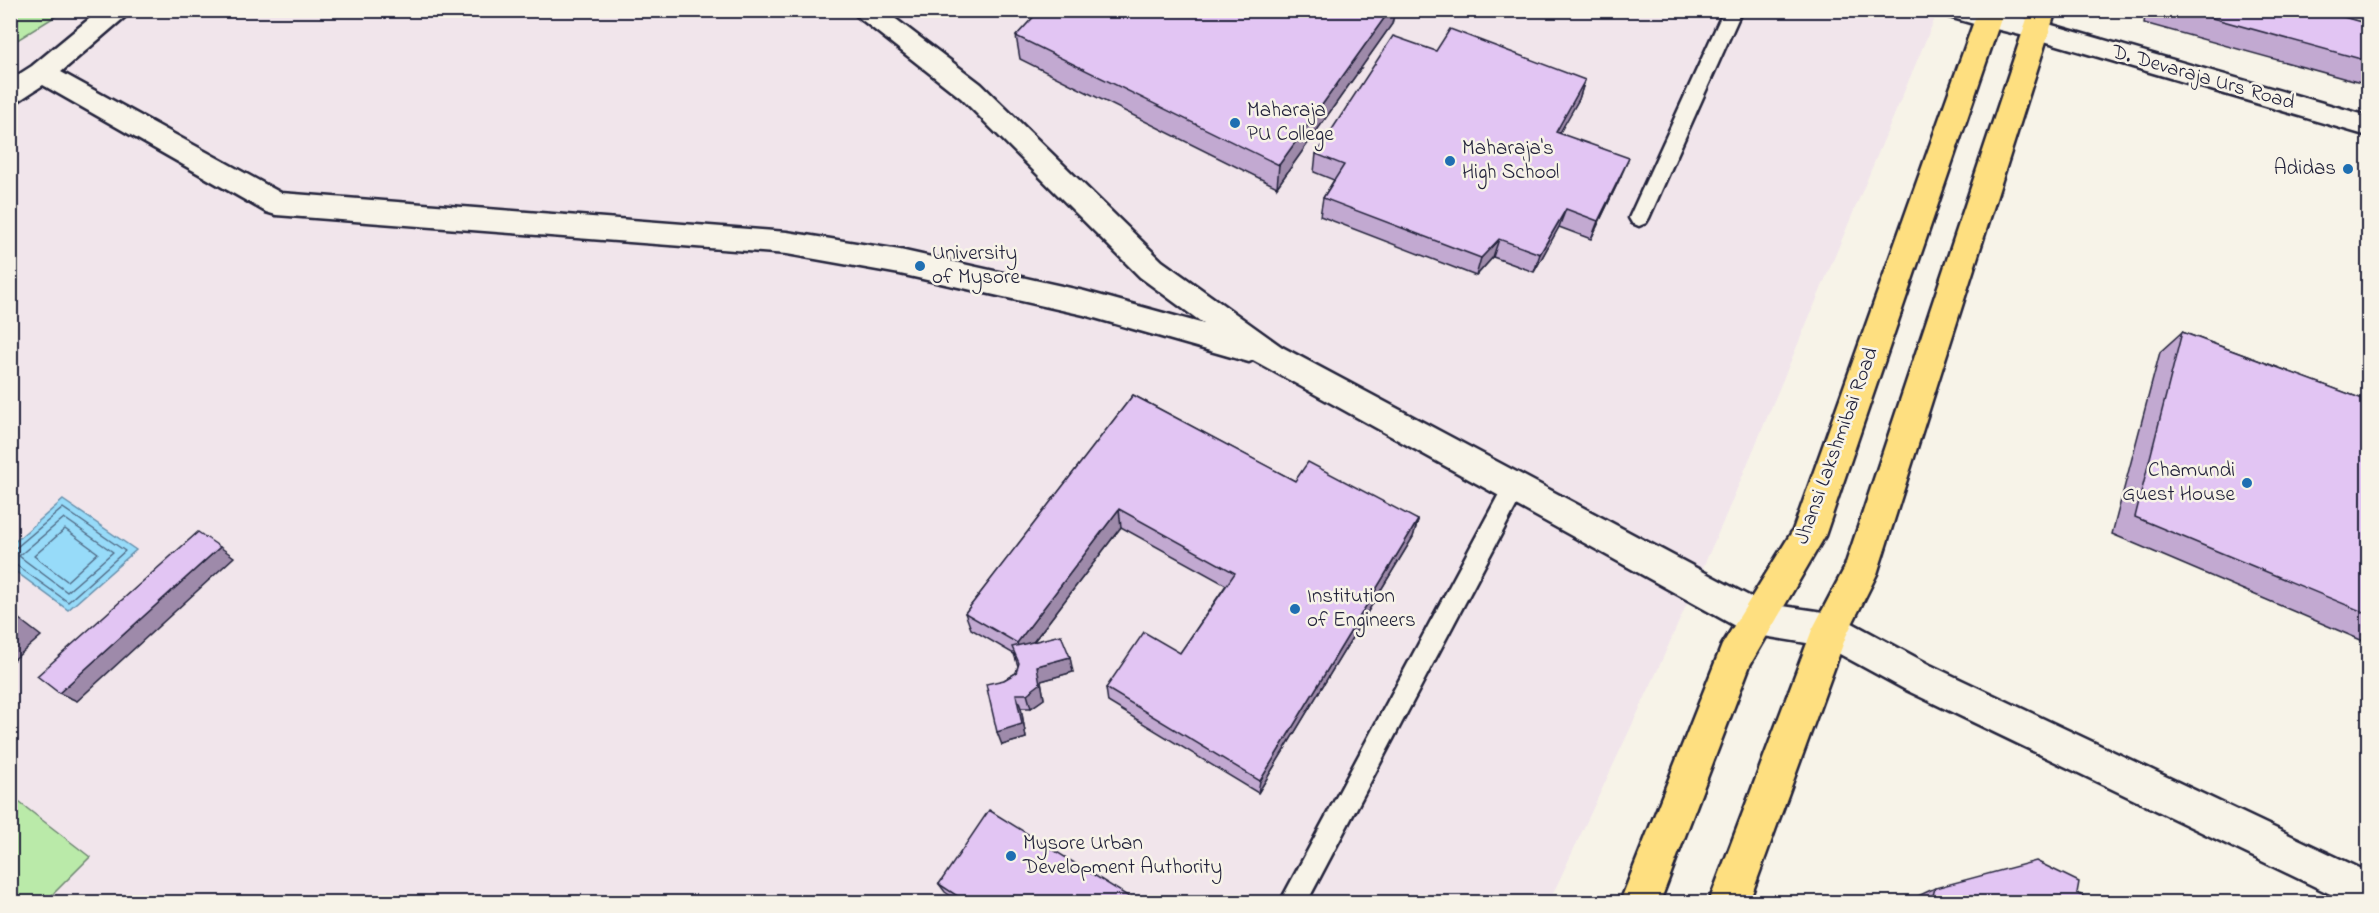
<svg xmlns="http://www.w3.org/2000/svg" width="2379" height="913" viewBox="0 0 2379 913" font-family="'Indie Flower',sans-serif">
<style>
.built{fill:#f1e5eb}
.green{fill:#baeaa9;stroke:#6e8672;stroke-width:1.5}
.water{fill:#97dbf9;stroke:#6891ad;stroke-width:1.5}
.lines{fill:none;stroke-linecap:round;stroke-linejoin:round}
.shore{stroke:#516c87;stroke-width:1.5}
.lane-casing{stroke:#22223b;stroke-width:5}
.street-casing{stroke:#22223b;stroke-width:5}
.secondary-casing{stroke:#22223b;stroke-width:5}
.primary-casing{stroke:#22223b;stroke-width:5}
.lane{fill:#f7f3e8;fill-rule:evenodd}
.street{fill:#f7f3e8;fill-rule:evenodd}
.secondary{fill:#f7f3e8;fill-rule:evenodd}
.primary{fill:#fedf80;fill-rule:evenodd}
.wall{fill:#c2a9d1;stroke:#22223b;stroke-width:1.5}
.shaded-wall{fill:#9e8aaa;stroke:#22223b;stroke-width:1.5}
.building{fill:#e2c5f3;stroke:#22223b;stroke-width:1.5}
.poi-dot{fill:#1f6fb2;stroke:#f7f3e8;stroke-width:2}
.labels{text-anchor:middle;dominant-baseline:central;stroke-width:5;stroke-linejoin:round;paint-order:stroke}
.street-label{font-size:21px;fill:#22223b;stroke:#f7f3e8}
.poi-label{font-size:21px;fill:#22223b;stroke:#f7f3e8;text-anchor:start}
</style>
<rect width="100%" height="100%" fill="#f7f3e8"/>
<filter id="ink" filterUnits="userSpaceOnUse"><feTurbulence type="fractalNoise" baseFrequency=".0167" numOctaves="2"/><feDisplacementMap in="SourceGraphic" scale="12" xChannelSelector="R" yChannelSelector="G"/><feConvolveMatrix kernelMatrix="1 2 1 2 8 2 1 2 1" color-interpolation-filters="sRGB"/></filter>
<g filter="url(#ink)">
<polygon class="built" points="10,11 1938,11 1723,522 1654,678 1549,902 11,902"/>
<g class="green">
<polygon points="11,10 64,10 64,11 11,44"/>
<polygon points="11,796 90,857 45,902 11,902"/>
</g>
<polygon class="water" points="63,500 136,550 68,610 11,568 11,545"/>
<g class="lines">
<g class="shore">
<polygon points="64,518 113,552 67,592 19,556"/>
<polygon points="65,529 98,553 67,581 34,556"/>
<polyline points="10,549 17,547 63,508 125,551 68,602 16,565 10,564"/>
</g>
<g class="lane-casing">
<g id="lane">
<polygon points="1724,10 1742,10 1649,218 1646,223 1639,226 1632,223 1629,218"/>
<polygon points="1515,476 1523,479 1526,486 1523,493 1307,902 1280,902 1507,479"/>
</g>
</g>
<g class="street-casing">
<g id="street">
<polygon points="100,10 130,10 126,16 61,72 281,193 787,232 900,250 1084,291 1204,324 1140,277 961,98 857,16 853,10 884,10 981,84 1162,261 1282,347 1762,603 1830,613 1843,618 1930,665 2368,872 2368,902 2347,902 1904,689 1825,646 1757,635 1744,631 1253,360 1249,362 1084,315 900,274 787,254 276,215 266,212 43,85 20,100 10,103 10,80 32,66"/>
<polygon points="1942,10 1990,10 1997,13 2001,19 1997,25 1988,28 1946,16"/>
</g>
</g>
<g class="secondary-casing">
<polygon id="secondary" points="1990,10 2038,21 2368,116 2368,136 2037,39 1979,25 1975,19 1979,13"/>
</g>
<g class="primary-casing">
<g id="primary">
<polygon points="1978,10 2004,10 1825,536 1750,665 1660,902 1620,902 1722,645 1793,530"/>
<polygon points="2030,10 2056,10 1877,574 1846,636 1749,902 1709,902 1812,630 1844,569"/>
</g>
</g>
<use href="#lane" class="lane"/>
<use href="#street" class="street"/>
<use href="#secondary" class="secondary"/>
<use href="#primary" class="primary"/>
</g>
<g class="wall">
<polygon points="1040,10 1395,10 1392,24 1277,187 1020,59 1016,36"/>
<polygon points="2146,10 2319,10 2368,24 2368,85 2144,23"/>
<polygon points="1436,51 1585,80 1579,99 1559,133 1621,176 1591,239 1559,227 1534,272 1493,257 1476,276 1320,216 1323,198 1334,180 1314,172 1316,154"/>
<polygon points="2182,332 2368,401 2368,643 2112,534 2160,352"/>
<polygon points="1133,395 1295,481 1418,520 1413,537 1258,793 1108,702 1106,688 1180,653 1226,585 1121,527 1034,641 1073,672 1041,681 1044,699 1031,708 1021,708 1026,738 1002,745 1004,680 1016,673 1018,666 1014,654 971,629 965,613"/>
<polygon points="939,884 1139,903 961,903 945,892"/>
<polygon points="1935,888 2077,893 2097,903 1916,903 1918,896"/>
</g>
<g class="shaded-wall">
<polygon points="1390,10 1395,10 1392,24 1277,187 1279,165"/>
<polygon points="1585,80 1579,99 1550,150 1556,132"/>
<polygon points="1629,158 1621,176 1591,239 1598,221"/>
<polygon points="1566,209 1559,227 1534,272 1540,254"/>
<polygon points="1499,239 1493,257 1476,276 1481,258"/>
<polygon points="1119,509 1121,527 1021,658 1017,643"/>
<polygon points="1418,520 1413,537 1258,793 1260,781"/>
<polygon points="220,547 234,557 77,701 59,693"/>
<polygon points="10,612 41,636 10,663"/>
<polygon points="1070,657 1073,672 1041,681 1044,699 1031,708 1027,694 1037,666"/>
<polygon points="1016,694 1021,708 1026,738 1002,745 997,732"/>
</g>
<g class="building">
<polygon points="1040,10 1390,10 1279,165 1016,36"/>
<polygon points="2183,10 2319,10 2368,24 2368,61"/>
<polygon points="1450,29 1585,80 1556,132 1629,158 1598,221 1566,209 1540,254 1499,239 1481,258 1323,198 1344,165 1316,154 1393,36 1436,51"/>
<polygon points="2182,332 2368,401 2368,614 2135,517"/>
<polygon points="1133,395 1295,481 1308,462 1418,520 1260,781 1106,688 1144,632 1180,653 1235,573 1119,509 1017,643 965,613"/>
<polygon points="198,532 220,547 59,693 37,676"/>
<polygon points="1061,635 1070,657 1037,666 1040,684 1027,694 1016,694 1022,724 997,732 986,684 1004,680 1016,673 1019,663 1012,647"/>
<polygon points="989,810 1139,903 968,903 939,884"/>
<polygon points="2036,861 2079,882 2077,893 2097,903 1931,903 1935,888"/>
</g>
</g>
<g class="poi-dot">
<circle cx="1235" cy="123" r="6"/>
<circle cx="1450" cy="161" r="6"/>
<circle cx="2348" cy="169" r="6"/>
<circle cx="920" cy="266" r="6"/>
<circle cx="2247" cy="483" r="6"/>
<circle cx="1295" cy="609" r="6"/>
<circle cx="1011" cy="856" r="6"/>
</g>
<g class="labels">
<g class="street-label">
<text transform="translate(2203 78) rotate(16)">D. Devaraja Urs Road</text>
<text transform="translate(1837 446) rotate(-70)">Jhansi Lakshmibai Road</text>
</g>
<g class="poi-label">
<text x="1247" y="111">Maharaja<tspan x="1247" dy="24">PU College</tspan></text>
<text x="1462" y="149">Maharaja's<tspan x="1462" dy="24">High School</tspan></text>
<text x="2336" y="169" text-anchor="end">Adidas</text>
<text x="932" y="254">University<tspan x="932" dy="24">of Mysore</tspan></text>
<text x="2235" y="471" text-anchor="end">Chamundi<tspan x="2235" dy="24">Guest House</tspan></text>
<text x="1307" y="597">Institution<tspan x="1307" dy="24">of Engineers</tspan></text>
<text x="1023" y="844">Mysore Urban<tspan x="1023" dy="24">Development Authority</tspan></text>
</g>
</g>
<rect width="2379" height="913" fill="none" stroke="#f7f3e8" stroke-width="36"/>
<rect x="18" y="18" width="2343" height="877" fill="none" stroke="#22223b" stroke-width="2" filter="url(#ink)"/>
</svg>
